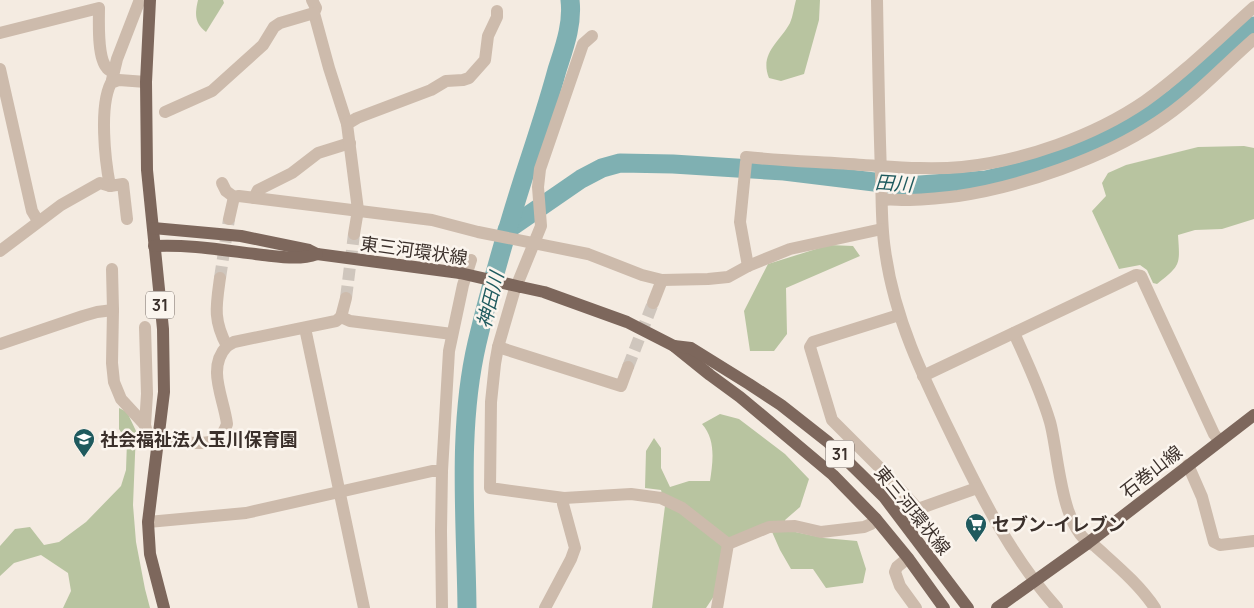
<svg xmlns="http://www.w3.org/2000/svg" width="1254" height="608" viewBox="0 0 1254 608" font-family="Manrope,'Noto Sans JP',sans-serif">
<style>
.green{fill:#b8c4a0}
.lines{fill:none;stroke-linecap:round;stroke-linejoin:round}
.river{stroke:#7fb0b2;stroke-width:19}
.minor-tunnel{stroke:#cfc6bd;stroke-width:12;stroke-dasharray:12 6;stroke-linecap:butt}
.minor{stroke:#cdbbac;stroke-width:12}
.major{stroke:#7d675c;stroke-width:12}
.major-bridge{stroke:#7d675c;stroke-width:12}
.labels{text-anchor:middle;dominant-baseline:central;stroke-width:5;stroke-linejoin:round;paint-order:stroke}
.shield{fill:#fbf5ee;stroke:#756b66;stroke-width:1}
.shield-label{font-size:16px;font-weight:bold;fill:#3b302b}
.street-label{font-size:18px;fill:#3b302b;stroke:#fbf5ee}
.poi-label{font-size:18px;font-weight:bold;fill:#3b302b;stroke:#fbf5ee;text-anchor:start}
.water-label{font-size:19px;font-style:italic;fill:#1f5a5e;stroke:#fbf5ee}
</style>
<rect width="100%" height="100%" fill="#f4ebe1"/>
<g class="green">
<path d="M198,0H223L224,3L206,32C194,23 195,13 198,0Z"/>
<path d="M796,0H820L819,20L804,74L781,81L769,78C759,53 780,42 790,23C793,16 794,7 796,0Z"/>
<path d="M1244,146L1254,148V219L1222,229L1195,230L1178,235C1180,265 1181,265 1157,284L1153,283L1147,270L1140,265L1119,269L1092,211L1106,196L1102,183L1108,173L1126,165L1198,147Z"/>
<polygon points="829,245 853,246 860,256 786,288 787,334 774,351 750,351 744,311 768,264"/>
<polygon points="119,408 127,412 136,431 133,505 136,542 145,589 150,608 63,608 71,591 68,573 41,555 14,563 0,576 0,546 15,529 30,527 44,545 59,542 86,522 121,486 126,470 127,441 119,429"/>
<path d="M720,414L739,419L785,454L809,479L800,507L785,520L786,530L824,538L857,541L866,569L863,583L826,588L813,569H791L780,550L769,525L733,539L718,590L706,608H652L665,506L661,490L645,488L646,451L654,438L661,448V468L670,487L689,481H710C713,461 716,440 702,424Z"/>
</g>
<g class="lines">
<g class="river">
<polyline points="507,230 581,179 602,168 620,163 673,164 784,171 907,186 986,180 1023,171 1078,151 1134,125 1174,98 1254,26"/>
<path d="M467,608C466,520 457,429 477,343C490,288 506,233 523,179C535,143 547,107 557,70C564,48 573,24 570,0"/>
</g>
<g class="minor-tunnel">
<polyline points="220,278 229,219"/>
<polyline points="346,298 354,234"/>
<polyline points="628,367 653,303"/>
</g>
<g class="minor">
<polyline points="312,0 316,8 314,13 329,68 347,124"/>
<path d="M877,0C878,58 879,116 881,174C882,200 881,225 885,250C894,318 923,377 953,438C982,498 1012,558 1057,608"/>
<path d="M0,33L99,8C99,21 97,58 107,68C108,70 111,71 113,72"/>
<polyline points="592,36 583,44 540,169 538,187 541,226 514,292 498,347 495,364 491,402 490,488 564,498 631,494 661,498 682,508 728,544"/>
<polyline points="0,69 32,211 38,221"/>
<polyline points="112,80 117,59 139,2"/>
<polyline points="165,112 212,91 263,45 274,27 280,23 314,13"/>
<path d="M746,157C785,161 824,162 863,165C896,167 929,170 962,167C1023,161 1094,136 1145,101C1184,73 1218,39 1254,7"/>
<polyline points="746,162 740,222 748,266"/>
<polyline points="222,183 226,191 234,197"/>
<path d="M110,186C105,160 99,106 111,83L119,80L146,82"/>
<polyline points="254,198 258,190 292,173 318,153 350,143"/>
<path d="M882,200C890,199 897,200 905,200C922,200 941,198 958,196C1020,187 1104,158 1156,123C1192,100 1222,67 1254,39"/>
<polyline points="229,219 234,197 239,196 432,220 478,232 588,254 642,275 662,280 708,279 728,277 748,266 790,249 882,229"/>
<polyline points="354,234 358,210 347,124 357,118 431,90 446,81 463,80 469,78 485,60 488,36 497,17 497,11"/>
<polyline points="0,251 61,205 100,183 110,186 123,184 127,219"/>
<polyline points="112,269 113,310 112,363 114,382 121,399 145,425"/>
<polyline points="653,303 662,280"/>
<polyline points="899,315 813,342 810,347 832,420 889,477 918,509 977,488"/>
<polyline points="341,317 346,298"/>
<path d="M145,327L147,394L145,425L148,437L152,440C167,440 204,447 216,440C222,436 225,430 227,424C224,398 206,368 227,346C213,320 216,306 220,278"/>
<polyline points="305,328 364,608"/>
<path d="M1014,333C1027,362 1041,391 1050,422C1059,454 1060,532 1095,546C1117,566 1139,584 1155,608"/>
<polyline points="0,344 83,316 97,312 113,310"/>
<polyline points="227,346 234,342 336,321 341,317 350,321 452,334"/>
<polyline points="498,347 621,386 628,367"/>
<polyline points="923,376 1136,275 1141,276 1214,434 1219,440"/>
<polyline points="1188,465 1202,497 1214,542 1220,545 1254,541"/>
<polyline points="148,522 246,513 432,471 442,471"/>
<polyline points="908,558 897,567 895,572 900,586 916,608"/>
<polyline points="442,608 441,531 442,471 449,351 463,285 471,260"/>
<polyline points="545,608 571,559 575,548 563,504 564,498"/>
<polyline points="717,608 728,544 769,527 795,526 821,532 864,527 871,524 876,519"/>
</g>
<g class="major">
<polyline points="150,0 146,82 147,170 163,329 164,392 148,522 150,554 164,608"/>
<polyline points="153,228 241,236 309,250 317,254 460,273"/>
<path d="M154,246C190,244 228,251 263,255C282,257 300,260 317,254"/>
<polyline points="521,287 544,292 627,322 674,346 710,375 740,397 833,475 876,519 908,558 944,608"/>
<polyline points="674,346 691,348 749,384 781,405 828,442 884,497 968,608"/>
<polyline points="997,608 1088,543 1254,415"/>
</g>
<polyline class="major-bridge" points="460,273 521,287"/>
</g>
<defs>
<g id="school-pin" transform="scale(1.125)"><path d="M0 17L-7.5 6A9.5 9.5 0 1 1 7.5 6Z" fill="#1f5a5e" stroke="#fbf5ee"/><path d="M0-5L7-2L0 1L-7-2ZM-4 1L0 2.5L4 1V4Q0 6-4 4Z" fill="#fff"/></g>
<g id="supermarket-pin" transform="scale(1.125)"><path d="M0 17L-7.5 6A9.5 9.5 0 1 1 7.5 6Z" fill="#1f5a5e" stroke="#fbf5ee"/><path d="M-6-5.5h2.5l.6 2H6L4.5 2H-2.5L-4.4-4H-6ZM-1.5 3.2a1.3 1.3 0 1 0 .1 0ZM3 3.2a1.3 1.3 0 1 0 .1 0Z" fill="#fff"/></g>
</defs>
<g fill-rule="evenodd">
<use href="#school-pin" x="84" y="439"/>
<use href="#supermarket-pin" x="976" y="524"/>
</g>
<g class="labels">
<g class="shield">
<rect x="146" y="291.5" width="28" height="27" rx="4"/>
<rect x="826" y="440.5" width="28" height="27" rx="4"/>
</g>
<g class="shield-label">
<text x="160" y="305">31</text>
<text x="840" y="454">31</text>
</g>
<g class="street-label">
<text transform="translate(414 250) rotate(8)">東三河環状線</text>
<text transform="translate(1151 471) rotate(-38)">石巻山線</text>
<text transform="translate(913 510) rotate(51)">東三河環状線</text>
</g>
<g class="poi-label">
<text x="100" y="439">社会福祉法人玉川保育園</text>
<text x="992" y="524">セブン-イレブン</text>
</g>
<g class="water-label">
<text transform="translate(894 183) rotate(4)">田川</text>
<text transform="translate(490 300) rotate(-76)">神田川</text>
</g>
</g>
</svg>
